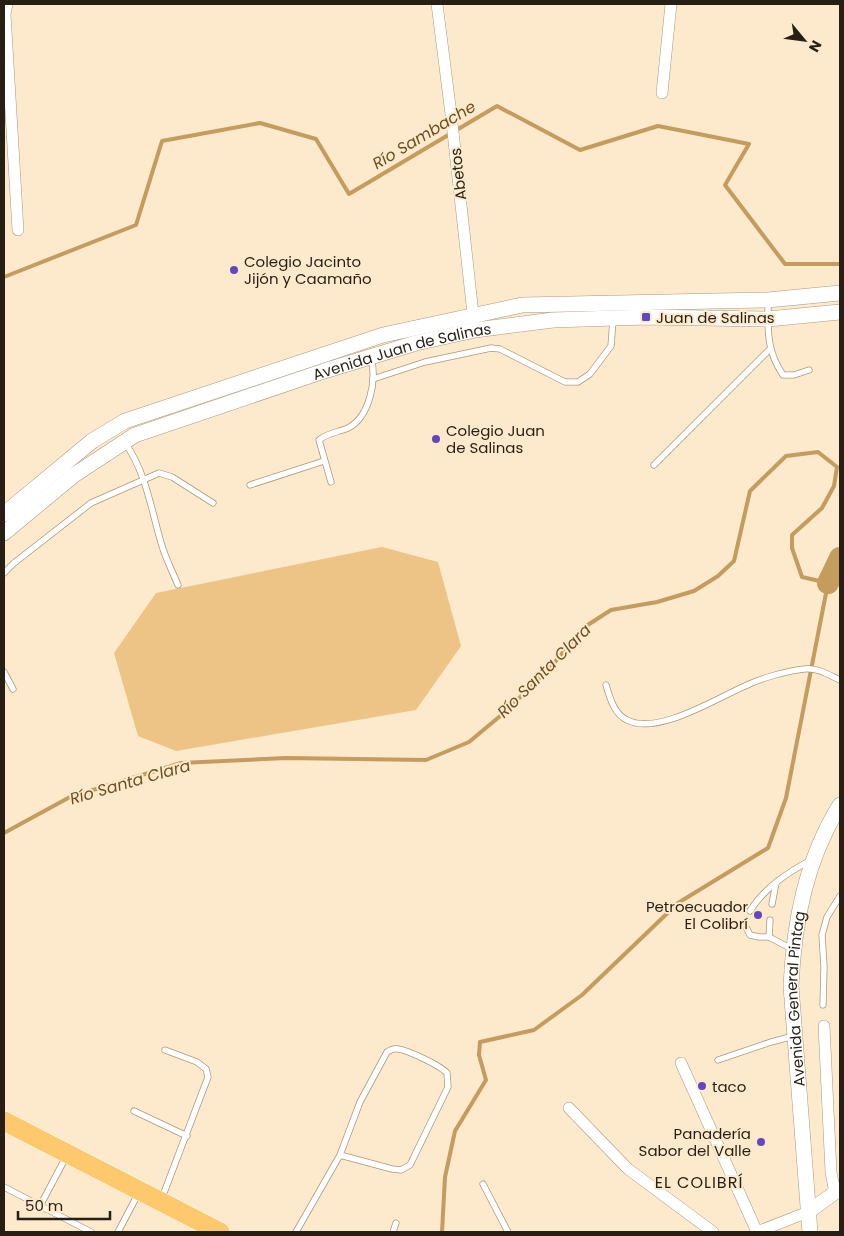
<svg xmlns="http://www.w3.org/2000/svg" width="844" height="1236" viewBox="0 0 844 1236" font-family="Poppins,sans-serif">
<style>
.park{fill:#edc486}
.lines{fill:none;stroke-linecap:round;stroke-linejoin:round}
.stream{stroke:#c39c5e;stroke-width:4}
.river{stroke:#c39c5e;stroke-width:22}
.service-casing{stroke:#ab987c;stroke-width:7}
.minor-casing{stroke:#ab987c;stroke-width:12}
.tertiary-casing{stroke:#ab987c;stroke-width:15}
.secondary-casing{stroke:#ab987c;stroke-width:16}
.trunk-casing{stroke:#fff;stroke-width:20}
.service{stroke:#fff;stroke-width:5.5}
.minor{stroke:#fff;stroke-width:11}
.tertiary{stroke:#fff;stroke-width:14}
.secondary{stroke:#fff;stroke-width:15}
.trunk{stroke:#fec86c;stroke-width:19}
.poi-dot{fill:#6148c0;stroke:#fde9cb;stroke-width:2}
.labels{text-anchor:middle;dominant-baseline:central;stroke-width:4;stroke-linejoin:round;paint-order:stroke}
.street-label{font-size:15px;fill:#271f14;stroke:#fde9cb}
.poi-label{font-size:15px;fill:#271f14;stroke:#fde9cb;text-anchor:start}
.water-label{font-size:16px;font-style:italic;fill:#6c5021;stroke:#fde9cb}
.neighbourhood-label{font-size:16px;letter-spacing:1px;fill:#271f14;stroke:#fde9cb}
</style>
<rect width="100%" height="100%" fill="#fde9cb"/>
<polygon class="park" points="382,547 438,562 461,646 416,710 176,751 138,736 114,653 156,593"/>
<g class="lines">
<g class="stream">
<polyline points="4,277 136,225 162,141 260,123 316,139 349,194 497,106 580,150 658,126 749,144 725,185 785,264 840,264"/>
<polyline points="4,833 70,797 181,763 286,758 426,760 469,742 505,712 550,668 583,628 611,610 657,602 694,591 718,576 734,561 750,491 786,456 818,452 837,467 834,486 822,508 792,535 792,548 802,577 828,583 786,798 768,848 678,903 582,995 534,1030 480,1042 479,1055 486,1080 455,1131 445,1177 442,1232"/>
</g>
<polyline class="river" points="828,583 840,558"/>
<g class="service-casing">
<g id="service">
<path d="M768,300C768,330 766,350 783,375H794L809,370"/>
<polyline points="373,379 425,362 491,348 500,349 565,382 578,382 590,374 611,346 613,320"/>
<path d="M125,443C147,473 152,515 163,549C167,561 173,573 178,585"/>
<polyline points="654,465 770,349"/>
<path d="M331,482L319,440C327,433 339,432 348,428C370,417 377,379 371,358"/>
<polyline points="250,485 324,461"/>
<polyline points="4,573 14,563 91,503 159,473 172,477 213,503"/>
<polyline points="4,672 13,689"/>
<path d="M606,685C610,698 614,714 627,720C657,736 717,698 745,686C761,678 787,671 804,669C816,667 829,675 840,680"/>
<polyline points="772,904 776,883"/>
<path d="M750,911C764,888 787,873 811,860"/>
<polyline points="747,929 750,935 759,937 769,937 792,949"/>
<polyline points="769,937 770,920"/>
<polyline points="823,1005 824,967 822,935 827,917 840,896"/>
<polyline points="718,1060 771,1042 794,1036"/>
<polyline points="134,1111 187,1136"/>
<polyline points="483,1184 508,1232"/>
<polyline points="4,1187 91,1232"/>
<polyline points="162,1198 208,1077 206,1069 197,1062 165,1050"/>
<polyline points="40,1206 67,1155"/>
<polyline points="118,1232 138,1194"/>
<path d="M296,1232L340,1155L360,1102L387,1052C390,1050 394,1048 398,1049C408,1050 441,1066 447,1073L448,1087L410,1165L401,1170L392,1169L340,1155"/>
<polyline points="393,1232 396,1223"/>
</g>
</g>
<g class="minor-casing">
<g id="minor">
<polyline points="7,4 5,14 18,230"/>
<polyline points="437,4 451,114 473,314"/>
<polyline points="662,93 671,4"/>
<polyline points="824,1026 831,1172 835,1193"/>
<polyline points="681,1063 757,1232"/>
<polyline points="569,1108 628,1169 713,1232"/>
<polyline points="757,1232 808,1212"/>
</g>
</g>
<g class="tertiary-casing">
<polyline id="tertiary" points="808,1212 840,1189"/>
</g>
<g class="secondary-casing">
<g id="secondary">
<polyline points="4,514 92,441 125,421 383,335 522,305 768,300 840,293"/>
<path id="s1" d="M4,533L74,475L135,435L324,371L416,343L475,330L553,320L646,317L768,319L840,312"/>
<path id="s2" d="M810,1232L791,986C794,921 806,860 840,805"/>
</g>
</g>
<g class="trunk-casing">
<polyline id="trunk" points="4,1121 220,1232"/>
</g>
<use href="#service" class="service"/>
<use href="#minor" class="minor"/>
<use href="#tertiary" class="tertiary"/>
<use href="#secondary" class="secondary"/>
<use href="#trunk" class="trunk"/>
</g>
<g class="poi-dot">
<circle cx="234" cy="270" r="5"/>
<rect x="641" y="312" width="10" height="10" rx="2.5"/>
<circle cx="436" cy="439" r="5"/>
<circle cx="758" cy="915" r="5"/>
<circle cx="702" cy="1086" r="5"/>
<circle cx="761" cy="1142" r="5"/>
</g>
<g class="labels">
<g class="street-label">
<text transform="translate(458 174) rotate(-96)">Abetos</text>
<text stroke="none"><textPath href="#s1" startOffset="444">Avenida Juan de Salinas</textPath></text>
<text stroke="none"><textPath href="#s2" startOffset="234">Avenida General Pintag</textPath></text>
</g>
<g class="poi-label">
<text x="244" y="261">Colegio Jacinto<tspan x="244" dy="17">Jijón y Caamaño</tspan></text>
<text x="656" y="317">Juan de Salinas</text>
<text x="446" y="430">Colegio Juan<tspan x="446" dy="17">de Salinas</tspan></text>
<text x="748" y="906" text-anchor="end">Petroecuador<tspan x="748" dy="17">El Colibrí</tspan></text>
<text x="712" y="1086">taco</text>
<text x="751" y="1133" text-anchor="end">Panadería<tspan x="751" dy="17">Sabor del Valle</tspan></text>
</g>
<g class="water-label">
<text transform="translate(424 135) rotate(-31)">Río Sambache</text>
<text transform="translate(544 671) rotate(-45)">Río Santa Clara</text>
<text transform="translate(130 782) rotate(-16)">Río Santa Clara</text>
</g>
<g class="neighbourhood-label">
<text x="699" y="1182">EL COLIBRÍ</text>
</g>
</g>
<rect width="844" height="1236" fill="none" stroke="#271f14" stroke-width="10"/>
<g transform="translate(804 40) rotate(119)" stroke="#fde9cb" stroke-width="4" paint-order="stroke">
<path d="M0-4L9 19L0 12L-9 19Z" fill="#271f14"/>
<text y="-8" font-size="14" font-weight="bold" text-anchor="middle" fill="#271f14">N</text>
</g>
<path d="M18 1211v8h92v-8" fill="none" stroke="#271f14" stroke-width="2.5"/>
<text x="25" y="1211" font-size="15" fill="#271f14" stroke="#fde9cb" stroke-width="4" paint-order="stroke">50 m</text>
</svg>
